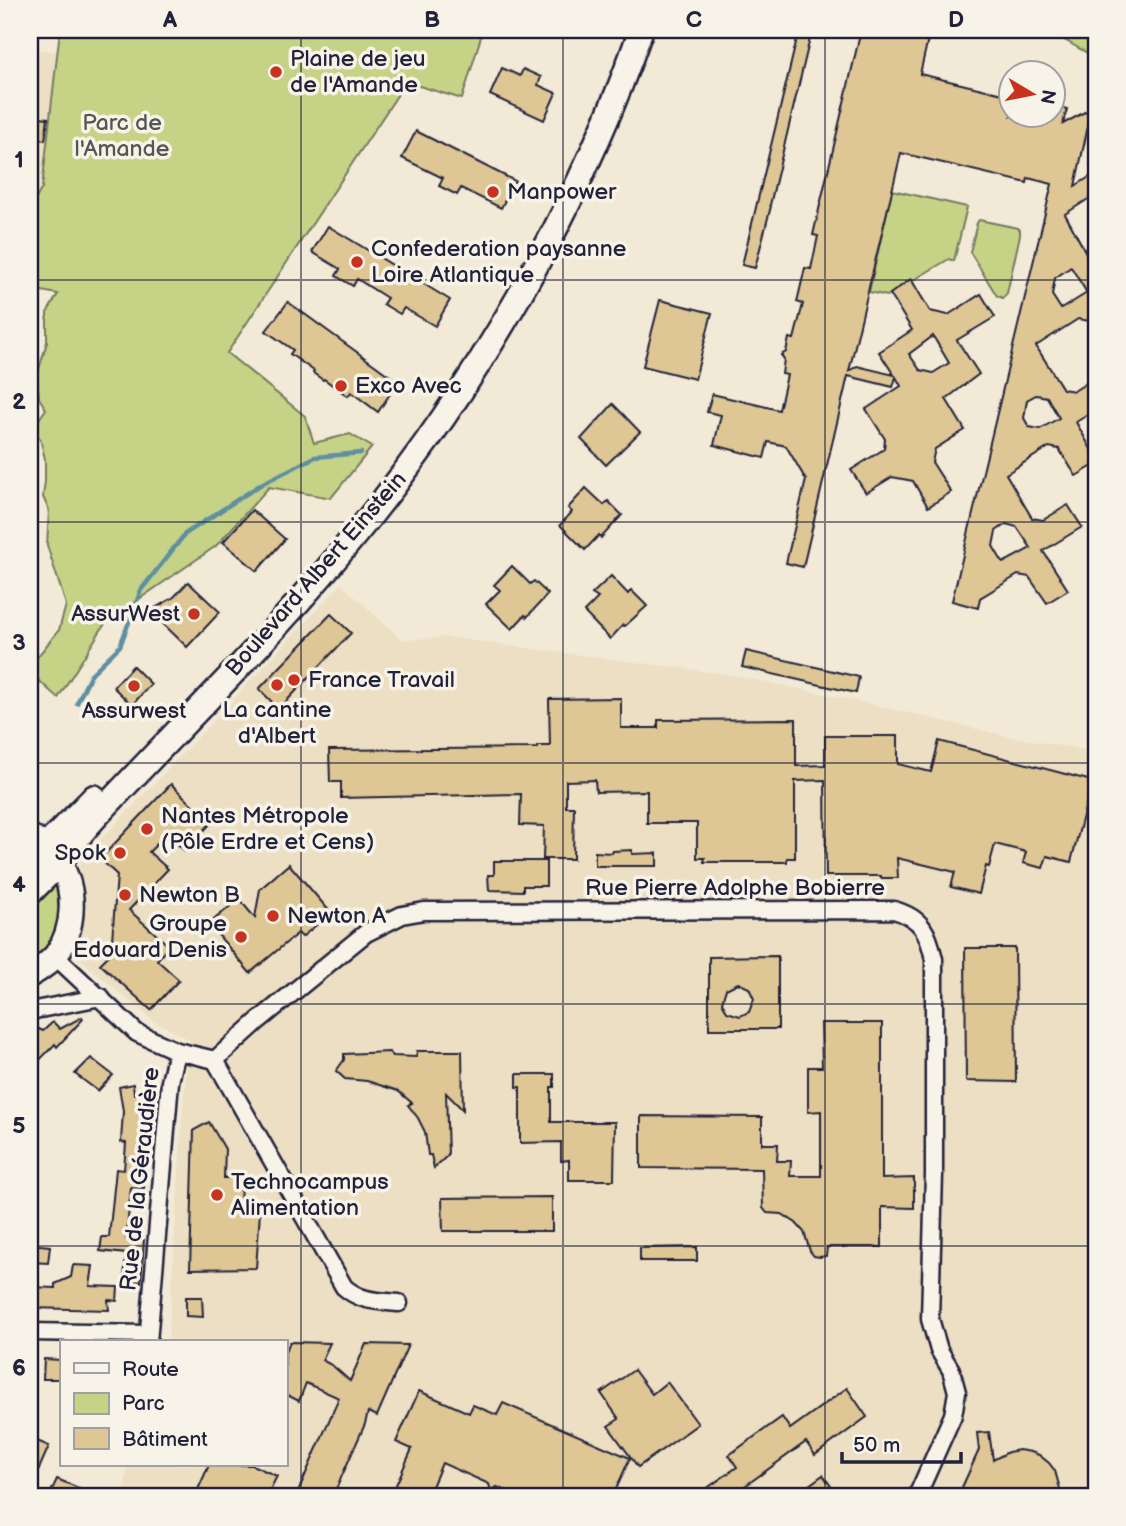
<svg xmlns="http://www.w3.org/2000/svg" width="1126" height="1526" viewBox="0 0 1126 1526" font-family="'Balsamiq Sans',sans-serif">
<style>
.built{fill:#ecdfc3}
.green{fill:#c6d386;stroke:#747a60;stroke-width:2}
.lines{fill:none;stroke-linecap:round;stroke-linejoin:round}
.stream{stroke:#5f8fa1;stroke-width:4.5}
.building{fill:#dec695;stroke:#22223b;stroke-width:2;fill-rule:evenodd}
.street-casing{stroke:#22223b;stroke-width:21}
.secondary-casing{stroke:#22223b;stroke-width:28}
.street{stroke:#f7f3e8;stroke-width:16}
.secondary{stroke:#f7f3e8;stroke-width:23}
.grid{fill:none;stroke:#22223b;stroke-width:2;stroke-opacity:0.55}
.poi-dot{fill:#c8321e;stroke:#f7f3e8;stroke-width:2.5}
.labels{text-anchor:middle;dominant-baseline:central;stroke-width:7;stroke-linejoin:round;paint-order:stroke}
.poi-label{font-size:23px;fill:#22223b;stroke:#f7f3e8;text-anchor:start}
.park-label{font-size:23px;fill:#535752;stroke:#f7f3e8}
.street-label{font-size:23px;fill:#22223b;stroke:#f7f3e8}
.neatline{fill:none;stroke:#22223b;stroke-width:2.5}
.grid-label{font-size:23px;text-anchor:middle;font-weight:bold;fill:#22223b}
</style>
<rect width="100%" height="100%" fill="#f2ead7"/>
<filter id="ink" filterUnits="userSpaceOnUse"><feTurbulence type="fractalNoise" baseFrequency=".0143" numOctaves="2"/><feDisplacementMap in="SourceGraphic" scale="14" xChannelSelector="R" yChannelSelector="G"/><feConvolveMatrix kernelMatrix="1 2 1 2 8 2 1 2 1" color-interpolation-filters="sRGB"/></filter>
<g filter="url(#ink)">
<g class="built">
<polygon points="30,48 57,52 42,188 30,209"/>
<polygon points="341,584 402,640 444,637 732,675 857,701 1011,737 1096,752 1096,1496 124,1496 127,1465 285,1465 285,1342 168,1342 184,1094 190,1040 152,1020 74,954 83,929 85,904 77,874 82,859 172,765"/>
</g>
<g class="green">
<polygon points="60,30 483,30 462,99 406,82 227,353 305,416 314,443 350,434 372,447 331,498 269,487 216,546 106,622 58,698 38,680 34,661 59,630 66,605 47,545 49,510 43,497 45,481 45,459 40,438 30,439 30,422 37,422 46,409 39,398 37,376 47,342 47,313 58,294 30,289 30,209 42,188"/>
<polygon points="1047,30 1096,30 1096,58"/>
<polygon points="892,190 967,207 954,261 949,259 887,296 869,292"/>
<polygon points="979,220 1018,228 1020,230 1020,235 1007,293 1003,298 997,296 970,252 977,223"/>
<polygon points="55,883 61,897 57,937 30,970 30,903"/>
</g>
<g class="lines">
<polyline class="stream" points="77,703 91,674 120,646 141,590 185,534 263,483 315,457 361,453"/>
</g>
<g class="building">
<polygon points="799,30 812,30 770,205 771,206 755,268 742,265"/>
<path d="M861,30H930L920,74L1011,96V116H1053V105L1067,109L1063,124L1092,108L1075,186L1096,173V194L1065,214L1091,262L1096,263V322L1078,319L1036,346L1063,389L1074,391L1096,377V410L1076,422L1096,458V464L1076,476L1059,449L1049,447L1006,474L1032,518L1043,520L1068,505L1082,527L1043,551L1068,590L1047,603L1029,577L1018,575L980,598L978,608L952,601L1052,184L1028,178L1027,183L901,153L849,371L857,366L894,375L879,352L912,330L890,294L911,279L930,311L948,315L981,294L995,317L957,340L979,374L946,399L965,430L935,449L932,462L951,492L928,507L913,481L892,477L866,493L851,470L884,449L885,439L866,409L901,386L896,377L893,387L848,376L803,567L786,563L806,480L786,446L768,442L764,458L714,445L721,415L707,412L712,394L779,410L787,375L782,374L784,359L781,355L786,352L789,338L794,339L803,304L797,302L805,268L811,269L818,236L813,235ZM1071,267L1087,293L1061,309L1052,295L1055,278ZM933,336L949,363L933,373L920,370L909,354ZM1036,395L1047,397L1059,418L1040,429L1029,427L1024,418L1027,400ZM1006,524L1017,527L1031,548L1003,563L993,546L996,531Z"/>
<polygon points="502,68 520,76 523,69 541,77 538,85 556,93 544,120 490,95"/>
<polygon points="30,116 48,118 45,140 30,138"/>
<polygon points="416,131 515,181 501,208 461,188 457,195 439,186 443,178 402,158"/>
<polygon points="328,226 450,300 435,326 404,308 400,314 383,304 387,298 357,279 353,286 336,276 340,269 312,252"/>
<polygon points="660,300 712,313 695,379 643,366"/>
<polygon points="288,302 398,382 378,412 351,392 348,396 324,379 323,380 313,373 314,371 290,354 293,350 266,331"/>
<polygon points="613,404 640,432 606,465 581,439"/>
<polygon points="586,488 604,505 608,501 622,515 601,538 599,535 585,550 560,525 572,512 568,508"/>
<polygon points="252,510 285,539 257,571 223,542"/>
<polygon points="512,566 530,584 534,581 548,594 527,617 525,615 512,629 486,604 500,590 494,585"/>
<polygon points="611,576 628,594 631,590 647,606 625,626 623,625 610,639 584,612 598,598 592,594"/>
<polygon points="188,582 220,612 187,647 150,611 174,597"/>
<polygon points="331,614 351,633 279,709 259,689"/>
<polygon points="746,651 859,677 856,693 742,667"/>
<polygon points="133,666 151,684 132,705 113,687"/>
<polygon points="621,698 621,728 658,728 658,720 796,719 796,766 825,765 825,736 898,736 898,764 931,772 939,741 1092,781 1071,862 1047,856 1043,868 1023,863 1026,852 995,844 989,867 986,866 979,894 951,887 955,872 897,858 898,878 881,878 881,876 826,876 825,780 795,781 795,858 787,858 787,862 704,862 705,858 697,858 697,823 647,823 647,791 596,792 595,780 566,781 566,807 574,807 573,859 543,859 544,826 520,825 521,794 341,798 341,782 330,782 329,750 538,748 538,746 550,746 549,699"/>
<polygon points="171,784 211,823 185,851 167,834 149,852 168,869 129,910 169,946 157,960 179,980 151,1010 100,964 111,953 117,875 100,859"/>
<polygon points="632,850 632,854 657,853 657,866 595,866 595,852 612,853 613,851"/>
<polygon points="494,861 546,861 546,886 523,886 523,891 489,890 488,875 494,875"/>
<polygon points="289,864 331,913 302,937 298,933 250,973 209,924 239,899 255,918 260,889"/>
<polygon points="965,948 1015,948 1016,1082 966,1081"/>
<path d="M778,956V1029H709V957ZM738,983L749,988L754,999L749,1012L740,1016L727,1012L722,1002L726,989Z"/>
<polygon points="82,1017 83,1019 57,1047 55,1044 30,1070 30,1038 34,1033 39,1029 43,1031 53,1022 60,1029"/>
<polygon points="821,1023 882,1023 882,1179 914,1178 914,1208 882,1207 882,1247 827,1247 826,1256 820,1257 814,1256 810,1251 804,1232 796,1223 782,1214 767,1213 763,1208 762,1169 641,1168 641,1116 762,1117 762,1144 778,1144 777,1161 791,1161 790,1176 821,1176 821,1111 808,1112 808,1067 822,1067"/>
<polygon points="417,1051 462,1051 463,1110 446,1093 448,1155 434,1168 431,1155 428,1155 425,1132 418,1118 408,1105 412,1103 398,1091 367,1081 345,1079 336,1071 344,1060 344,1054 389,1052 393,1056 416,1057"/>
<polygon points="91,1058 113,1075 98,1091 75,1074"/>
<polygon points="517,1074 554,1074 554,1087 551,1087 551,1122 615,1122 614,1180 569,1180 569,1160 561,1161 561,1142 520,1143 520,1087 517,1087"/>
<polygon points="133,1084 134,1094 143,1091 146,1107 141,1172 145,1172 144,1188 131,1187 126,1239 144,1240 141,1282 124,1280 126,1254 100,1251 102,1237 109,1237 116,1169 124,1170 126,1143 121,1142 123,1111 119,1087"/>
<polygon points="209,1122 225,1149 224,1178 241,1178 240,1212 260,1212 256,1268 190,1269 194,1130"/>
<polygon points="552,1197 552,1231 443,1231 442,1198"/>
<polygon points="30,1244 50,1246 48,1263 30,1262"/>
<polygon points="697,1247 697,1261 640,1261 640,1248"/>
<polygon points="73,1265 93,1266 90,1286 118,1287 117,1301 108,1300 109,1310 30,1308 30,1287 55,1288 55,1284 71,1277"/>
<polygon points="186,1297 202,1297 203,1317 186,1316"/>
<polygon points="290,1342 330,1343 322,1360 333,1366 350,1381 366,1344 408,1345 377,1416 368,1412 365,1424 333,1496 296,1496 339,1398 306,1383 299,1401 285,1394 285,1352"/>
<polygon points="44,1359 61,1360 61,1379 43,1379"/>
<polygon points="634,1370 652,1394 667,1382 698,1424 638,1467 608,1426 619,1419 601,1393"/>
<polygon points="847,1388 867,1417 815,1455 806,1442 745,1486 752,1496 696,1496 737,1467 729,1455 782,1417 790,1429"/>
<polygon points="419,1391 469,1413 473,1405 497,1415 503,1403 630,1458 613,1496 511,1496 511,1493 497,1487 491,1491 489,1484 442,1463 428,1496 391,1496 412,1449 396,1442"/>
<polygon points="989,1432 993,1460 1008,1452 1019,1450 1031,1452 1039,1455 1049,1463 1055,1471 1062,1496 958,1496 979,1450 977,1433"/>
<polygon points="30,1438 49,1446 39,1469 30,1466"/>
<polygon points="209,1465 252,1465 277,1476 267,1496 195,1496"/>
<polygon points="823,1475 838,1496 794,1496"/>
<polygon points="57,1479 98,1496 49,1496"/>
</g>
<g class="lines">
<g class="street-casing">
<g id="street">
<path d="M55,956L137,1033L177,1051L215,1060L258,1021L366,933L402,915L424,911L894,910C922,918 928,932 934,959V1174L930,1319L939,1350L951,1370L957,1392L953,1415L917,1496"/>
<polyline points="30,1013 35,1010 101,997"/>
<path d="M215,1060L344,1287C361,1302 378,1301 399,1303"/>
<polyline points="30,1332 148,1334"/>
<polyline points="148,1342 170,1082 177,1051"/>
</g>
</g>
<g class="secondary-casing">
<g id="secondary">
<path d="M30,836C41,843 51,851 58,861C77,888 75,929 56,955C49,963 39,970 30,975"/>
<polyline points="30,862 94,797"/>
<path d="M30,893C40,882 51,873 60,862C71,848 80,833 93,820C179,727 271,639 351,540C474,392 577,212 641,30"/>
</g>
</g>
<use href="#street" class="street"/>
<use href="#secondary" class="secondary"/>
</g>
</g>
<path class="grid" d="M301,30V1496M563,30V1496M825,30V1496M30,280H1096M30,522H1096M30,763H1096M30,1004H1096M30,1246H1096"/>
<g class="poi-dot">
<circle cx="276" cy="72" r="7"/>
<circle cx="493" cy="192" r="7"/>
<circle cx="357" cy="262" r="7"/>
<circle cx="341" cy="386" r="7"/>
<circle cx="194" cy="614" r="7"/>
<circle cx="294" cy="680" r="7"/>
<circle cx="277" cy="685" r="7"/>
<circle cx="134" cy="686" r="7"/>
<circle cx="147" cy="829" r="7"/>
<circle cx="120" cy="853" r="7"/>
<circle cx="125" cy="895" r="7"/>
<circle cx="273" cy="916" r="7"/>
<circle cx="241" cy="937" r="7"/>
<circle cx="217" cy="1195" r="7"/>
</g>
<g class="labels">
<g class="poi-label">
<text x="290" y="59">Plaine de jeu<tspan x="290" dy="26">de l'Amande</tspan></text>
<text x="507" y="192">Manpower</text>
<text x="371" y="249">Confederation paysanne<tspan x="371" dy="26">Loire Atlantique</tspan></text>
<text x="355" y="386">Exco Avec</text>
<text x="180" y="614" text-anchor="end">AssurWest</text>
<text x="308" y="680">France Travail</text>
<text x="277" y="710" text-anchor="middle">La cantine<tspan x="277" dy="26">d'Albert</tspan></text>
<text x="134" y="711" text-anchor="middle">Assurwest</text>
<text x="161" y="816">Nantes Métropole<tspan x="161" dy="26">(Pôle Erdre et Cens)</tspan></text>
<text x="106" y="853" text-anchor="end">Spok</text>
<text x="139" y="895">Newton B</text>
<text x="287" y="916">Newton A</text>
<text x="227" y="924" text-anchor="end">Groupe<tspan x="227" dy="26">Edouard Denis</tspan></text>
<text x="231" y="1182">Technocampus<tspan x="231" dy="26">Alimentation</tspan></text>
</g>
<g class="park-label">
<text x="122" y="123">Parc de<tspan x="122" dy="26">l'Amande</tspan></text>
</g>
<g class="street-label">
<text transform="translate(316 574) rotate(-49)">Boulevard Albert Einstein</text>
<text x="735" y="888">Rue Pierre Adolphe Bobierre</text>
<text transform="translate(140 1179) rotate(-84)">Rue de la Géraudière</text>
</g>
</g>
<rect width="1126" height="1526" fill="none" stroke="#f7f3e8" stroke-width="77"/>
<rect x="60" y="1340" width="228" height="126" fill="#f7f3e8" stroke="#a29fa3" stroke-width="2"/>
<rect x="74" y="1363" width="35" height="10" fill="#f7f3e8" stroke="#a29fa3" stroke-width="2"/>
<text x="122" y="1376" font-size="21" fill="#22223b">Route</text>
<rect x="74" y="1393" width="35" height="21" fill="#c6d386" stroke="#a29fa3" stroke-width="2"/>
<text x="122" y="1410" font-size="21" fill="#22223b">Parc</text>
<rect x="74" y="1428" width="35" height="21" fill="#dec695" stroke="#a29fa3" stroke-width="2"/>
<text x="122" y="1446" font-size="21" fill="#22223b">Bâtiment</text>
<g transform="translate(1032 94) rotate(100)"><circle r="33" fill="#f7f3e8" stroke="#a29fa3" stroke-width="2"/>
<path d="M0-5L12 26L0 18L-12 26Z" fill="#c8321e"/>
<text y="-10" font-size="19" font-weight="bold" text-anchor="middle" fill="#22223b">N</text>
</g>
<path d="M842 1452v10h119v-10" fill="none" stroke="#22223b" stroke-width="3.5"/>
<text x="853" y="1452" font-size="21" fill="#22223b" stroke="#f7f3e8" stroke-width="5" paint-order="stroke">50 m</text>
<rect x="38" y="38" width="1050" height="1450" class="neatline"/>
<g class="grid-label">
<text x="170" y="27">A</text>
<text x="432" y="27">B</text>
<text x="694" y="27">C</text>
<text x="956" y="27">D</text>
<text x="19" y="167">1</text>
<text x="19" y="409">2</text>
<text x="19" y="650">3</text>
<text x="19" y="892">4</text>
<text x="19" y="1133">5</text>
<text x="19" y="1375">6</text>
</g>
</svg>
